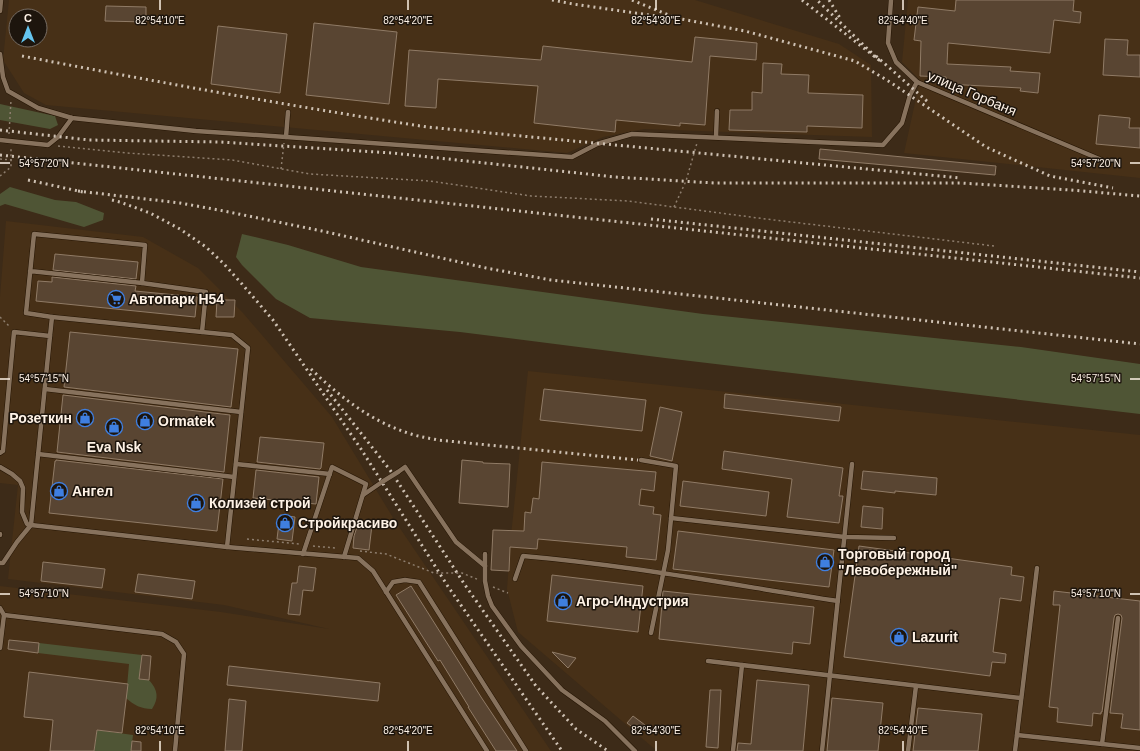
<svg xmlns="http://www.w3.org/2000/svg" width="1140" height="751" viewBox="0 0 1140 751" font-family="Helvetica,sans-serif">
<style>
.built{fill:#473017;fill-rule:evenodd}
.green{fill:#4f5535}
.building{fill:#594532;stroke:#907b66}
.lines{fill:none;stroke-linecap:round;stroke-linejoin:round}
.lane-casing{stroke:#231302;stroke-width:5.5}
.path{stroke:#8e7e6e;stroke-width:1.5;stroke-dasharray:2 3;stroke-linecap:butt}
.lane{stroke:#87725d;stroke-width:4.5}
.rail{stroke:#cfc2b4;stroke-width:3;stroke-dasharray:2 4;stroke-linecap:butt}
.lane-bridge-casing{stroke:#231302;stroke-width:5.5;stroke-linecap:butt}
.lane-bridge{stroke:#87725d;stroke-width:4.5}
.ticks{fill:none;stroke:#fef2e6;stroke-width:1.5}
.labels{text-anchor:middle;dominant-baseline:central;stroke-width:3;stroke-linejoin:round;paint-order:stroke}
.street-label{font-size:14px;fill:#fef2e6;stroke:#1d150d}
.poi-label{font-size:14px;font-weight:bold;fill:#fef2e6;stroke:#1d150d;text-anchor:start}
.ticks-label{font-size:10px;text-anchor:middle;fill:#fef2e6;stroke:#1d150d;stroke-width:3;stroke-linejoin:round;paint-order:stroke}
</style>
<rect width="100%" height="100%" fill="#3d2b18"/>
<g class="built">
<path d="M9,0H695L839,44L871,65L872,137L644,129L603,137L567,153L46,105L24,93L3,60ZM16,16H40V40H16Z"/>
<polygon points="908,0 1140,0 1140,178 904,153 920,80 902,62"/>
<polygon points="6,221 143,237 198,268 243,313 332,417 395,521 551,751 0,751 0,586 221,612 329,629 224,605 8,579 18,485 0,483 0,297"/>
<polygon points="528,371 1140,435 1140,751 657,751 518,632 507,589 511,536"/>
</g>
<g class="green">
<polygon points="0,104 55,116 58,125 50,129 0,120"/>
<polygon points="10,187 55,200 76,202 104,213 103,220 84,227 5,204 0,206 0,194"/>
<polygon points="242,234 288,245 361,267 703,314 1021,347 1140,364 1140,414 665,358 460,332 310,318 276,299 242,265 236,257"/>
<path d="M39,643L142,655L140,679L149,680C158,690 159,698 152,709C141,709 134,705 126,698L129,664L38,653Z"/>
<polygon points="97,730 133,735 131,751 94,751"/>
</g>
<g class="building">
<polygon points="956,0 1074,0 1073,11 1081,12 1080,23 1054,20 1050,53 948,43 947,64 1011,67 1010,71 1040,73 1038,93 1020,91 1021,88 946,84 946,77 920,76 921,41 914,40 918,7 955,11"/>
<polygon points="106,6 146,7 146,22 105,21"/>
<polygon points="314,23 397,32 389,104 306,95"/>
<polygon points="218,26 287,34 280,93 211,84"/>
<polygon points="695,37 757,43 756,60 710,56 705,125 680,123 680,126 616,120 615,132 534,123 538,86 438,79 436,108 405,106 409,50 541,60 543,46 692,62"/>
<polygon points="1105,39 1128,40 1127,55 1140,55 1140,77 1103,75"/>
<polygon points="763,63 782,64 781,74 809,75 808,93 863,95 862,128 807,126 807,132 729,130 730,110 752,110 752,92 762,93"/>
<polygon points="1099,115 1130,118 1129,128 1140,128 1140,148 1096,144"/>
<polygon points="820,149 996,166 995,175 819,159"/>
<polygon points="55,254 138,262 136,279 53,270"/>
<polygon points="52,277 136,286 135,291 197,297 195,317 36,301 38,281 52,282"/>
<polygon points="217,300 235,300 234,317 216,317"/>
<polygon points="70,332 238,349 231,407 64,387"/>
<polygon points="544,389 646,400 642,431 540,420"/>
<polygon points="725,394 841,407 839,421 724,408"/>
<polygon points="63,395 230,415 224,472 57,452"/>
<polygon points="660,407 682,412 672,461 650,456"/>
<polygon points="260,437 324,443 321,468 320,469 257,462"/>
<polygon points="724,451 843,468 839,496 843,496 839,523 787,517 792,479 722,469"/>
<polygon points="56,460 223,479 217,531 49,513 55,461 56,461"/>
<polygon points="462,460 483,462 483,463 510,464 508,507 459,503"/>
<polygon points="542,462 656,472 654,491 641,489 639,505 654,507 653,514 661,515 656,560 626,557 627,547 538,539 537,549 510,547 509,571 491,570 493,530 524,531 525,512 531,513 533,498 539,499"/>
<polygon points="256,470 319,477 316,504 253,498"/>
<polygon points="863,471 937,478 936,495 895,491 895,493 861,489"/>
<polygon points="683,481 769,492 766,516 680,506"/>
<polygon points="863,506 883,508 882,529 861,527"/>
<polygon points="280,515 295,517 292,541 277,539"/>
<polygon points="358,524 372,525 369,550 353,548 354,536"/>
<polygon points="678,531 834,550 829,587 673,569"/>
<polygon points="859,546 1012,567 1011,575 1024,577 1021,601 1000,598 993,652 1006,654 1005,663 992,662 990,676 844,657"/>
<polygon points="43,562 105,569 102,588 41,581"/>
<polygon points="299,566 316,568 313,591 303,590 300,615 288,614 292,583 297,583"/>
<polygon points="138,574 195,581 192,599 135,592"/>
<polygon points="552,575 643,586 638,632 547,621"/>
<polygon points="411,586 454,654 481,697 517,751 496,751 468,707 469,707 440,660 438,661 396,595"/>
<polygon points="663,591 814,607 810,644 793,642 792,654 659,639"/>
<polygon points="1054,591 1140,601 1140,730 1121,728 1123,714 1110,713 1122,618 1121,615 1118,614 1115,615 1114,618 1102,712 1101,712 1101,714 1093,713 1092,726 1057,722 1058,708 1049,707 1060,605 1053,605"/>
<polygon points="9,640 39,643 38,653 8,649"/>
<polygon points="552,652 576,658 568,668"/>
<polygon points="142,655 151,656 149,680 139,679"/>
<polygon points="229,666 380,683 378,701 227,685"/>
<polygon points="29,672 128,684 122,733 97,730 94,751 50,751 53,720 24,717"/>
<polygon points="757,680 809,685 803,751 737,751 738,743 751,744"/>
<polygon points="710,690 721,690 718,748 706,747"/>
<polygon points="832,698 883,703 878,751 827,751"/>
<polygon points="229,699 246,701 242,751 225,751"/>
<polygon points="918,708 982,714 978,751 913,751"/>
<polygon points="633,716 645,725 639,732 627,723"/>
<polygon points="132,741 141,742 141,751 131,751"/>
</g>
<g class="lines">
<g class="lane-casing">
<g id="lane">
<polyline points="891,0 888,43 896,62 917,82 1104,161"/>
<polyline points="0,11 1,0"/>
<polyline points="0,54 3,77 8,91 38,108 72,118 196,131 286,137"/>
<polyline points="288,112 286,137 572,157 597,144 632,134 883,145 902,123 910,95 917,82"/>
<polyline points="716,137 717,111"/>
<polyline points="0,140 48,145 58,137 72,118"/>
<polyline points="30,271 142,283 145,245 34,234 26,313 52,317 50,336"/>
<polyline points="142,283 206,292 202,332"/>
<polyline points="52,317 232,335 248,348 227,547"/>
<polyline points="45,389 241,412"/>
<polyline points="0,453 3,451 14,332 50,336 31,525 17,542 3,563 0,563"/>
<polyline points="38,454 234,477"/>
<polyline points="641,460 676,466 668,550 651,633"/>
<polyline points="236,464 330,474"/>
<polyline points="0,467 12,474 20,481 23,488 22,512 27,524 31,525 227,547 358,558 373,571 487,751"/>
<polyline points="398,472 405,467 456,542 485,566"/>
<polyline points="363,495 382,482"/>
<polyline points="671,518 845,537 894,538"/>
<polyline points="0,534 0,535"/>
<polyline points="303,554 332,467 366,484 344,557"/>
<polyline points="485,554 485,581 488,596 492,606 521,646 562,690 605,721 635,751"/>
<path d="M515,579L523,556C628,565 733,585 838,601"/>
<polyline points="386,592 393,582 405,580 419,582 526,751"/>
<polyline points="0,608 4,615 0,648"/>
<polyline points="4,615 162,634 176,642 184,654 175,751"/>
<polyline points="708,661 1021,698"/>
<polyline points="1017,735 1140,748"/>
<polyline points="1102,744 1118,618"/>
<polyline points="733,751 742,665"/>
<polyline points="822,751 852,464"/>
<polyline points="908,751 916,686"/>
<polyline points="1015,751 1037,568"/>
</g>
</g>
<g class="path">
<polyline points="9,134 11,100"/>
<polyline points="58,146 127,153 232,160 310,174 430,181 531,196 628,201 766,219 994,246"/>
<polyline points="0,159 12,160"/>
<polyline points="281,169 284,143"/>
<polyline points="0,176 11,167 11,148"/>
<polyline points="674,207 686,181 697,143"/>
<polyline points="0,317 10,327"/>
<polyline points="247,539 299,544"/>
<polyline points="313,546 335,548"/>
<polyline points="360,551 386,554 434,573 462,573 479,580"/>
<polyline points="493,587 508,593"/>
</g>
<use href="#lane" class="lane"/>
<g class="rail">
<polyline points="552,0 573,4 663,17"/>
<polyline points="632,0 676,18 745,31 855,61 890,82 986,147 1050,176 1113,188"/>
<polyline points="802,0 879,60 817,0"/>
<polyline points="829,0 840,18"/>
<path d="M22,56C157,82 291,106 427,127L961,178"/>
<polyline points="876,56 928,102"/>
<polyline points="0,130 89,140 220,142 392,153 615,177 714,183 960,183 1071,190 1140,196"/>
<polyline points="0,155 1140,278"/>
<polyline points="28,180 83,192"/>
<polyline points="78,191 180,203 224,211 322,231 486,268 551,280 1140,344"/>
<polyline points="112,200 120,202 150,213 180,229 206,247 223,263 242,284 273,320 361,449 447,585 562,751"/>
<polyline points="651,219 1140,272"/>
<path d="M311,369C340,397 372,422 411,434C420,437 429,438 438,440L638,460"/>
<polyline points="327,390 390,470 465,585 536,686 576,729 608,751"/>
</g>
<g class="lane-bridge-casing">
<polyline id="lane-bridge" points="382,482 398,472"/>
</g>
<use href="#lane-bridge" class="lane-bridge"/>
</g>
<path class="ticks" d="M160,0V10M408,0V10M656,0V10M903,0V10M0,163H10M1130,163H1140M0,379H10M1130,379H1140M0,594H10M1130,594H1140M160,741V751M408,741V751M656,741V751M903,741V751"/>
<defs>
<g id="supermarket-ring" transform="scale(0.9)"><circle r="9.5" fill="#1d150d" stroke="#3f7fe0" stroke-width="1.5"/><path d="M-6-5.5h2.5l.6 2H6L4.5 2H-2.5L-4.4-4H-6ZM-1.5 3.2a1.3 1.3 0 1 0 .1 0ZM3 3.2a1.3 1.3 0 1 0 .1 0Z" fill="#3f7fe0"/></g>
<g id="shop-ring" transform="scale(0.9)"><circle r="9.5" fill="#1d150d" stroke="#3f7fe0" stroke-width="1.5"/><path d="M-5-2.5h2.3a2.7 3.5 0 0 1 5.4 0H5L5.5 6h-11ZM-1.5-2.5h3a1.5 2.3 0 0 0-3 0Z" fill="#3f7fe0"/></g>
</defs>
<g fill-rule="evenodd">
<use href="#supermarket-ring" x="116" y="299"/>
<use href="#shop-ring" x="85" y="418"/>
<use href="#shop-ring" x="145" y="421"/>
<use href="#shop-ring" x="114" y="427"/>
<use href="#shop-ring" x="59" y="491"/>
<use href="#shop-ring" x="196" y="503"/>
<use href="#shop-ring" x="285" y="523"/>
<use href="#shop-ring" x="825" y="562"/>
<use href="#shop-ring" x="563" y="601"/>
<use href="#shop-ring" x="899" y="637"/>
</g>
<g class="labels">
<g class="street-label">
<text transform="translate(972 93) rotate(23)">улица Горбаня</text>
</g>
<g class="poi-label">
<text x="129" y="299">Автопарк Н54</text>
<text x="72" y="418" text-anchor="end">Розеткин</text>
<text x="158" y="421">Ormatek</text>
<text x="114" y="447" text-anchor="middle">Eva Nsk</text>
<text x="72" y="491">Ангел</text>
<text x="209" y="503">Колизей строй</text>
<text x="298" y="523">Стройкрасиво</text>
<text x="838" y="554">Торговый город<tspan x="838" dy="16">"Левобережный"</tspan></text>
<text x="576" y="601">Агро-Индустрия</text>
<text x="912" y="637">Lazurit</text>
</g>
</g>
<g class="ticks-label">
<text x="160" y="24">82°54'10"E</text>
<text x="408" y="24">82°54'20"E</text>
<text x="656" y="24">82°54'30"E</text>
<text x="903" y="24">82°54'40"E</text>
<text x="44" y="167">54°57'20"N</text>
<text x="1096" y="167">54°57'20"N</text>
<text x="44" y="382">54°57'15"N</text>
<text x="1096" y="382">54°57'15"N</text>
<text x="44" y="597">54°57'10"N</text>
<text x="1096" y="597">54°57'10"N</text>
<text x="160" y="734">82°54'10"E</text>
<text x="408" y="734">82°54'20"E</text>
<text x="656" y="734">82°54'30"E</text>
<text x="903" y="734">82°54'40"E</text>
</g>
<g transform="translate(28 28)"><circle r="19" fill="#1d150d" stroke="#776d64"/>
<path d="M0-3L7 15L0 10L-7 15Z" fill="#65c5ef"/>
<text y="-6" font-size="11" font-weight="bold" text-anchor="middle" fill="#fef2e6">С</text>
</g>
</svg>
